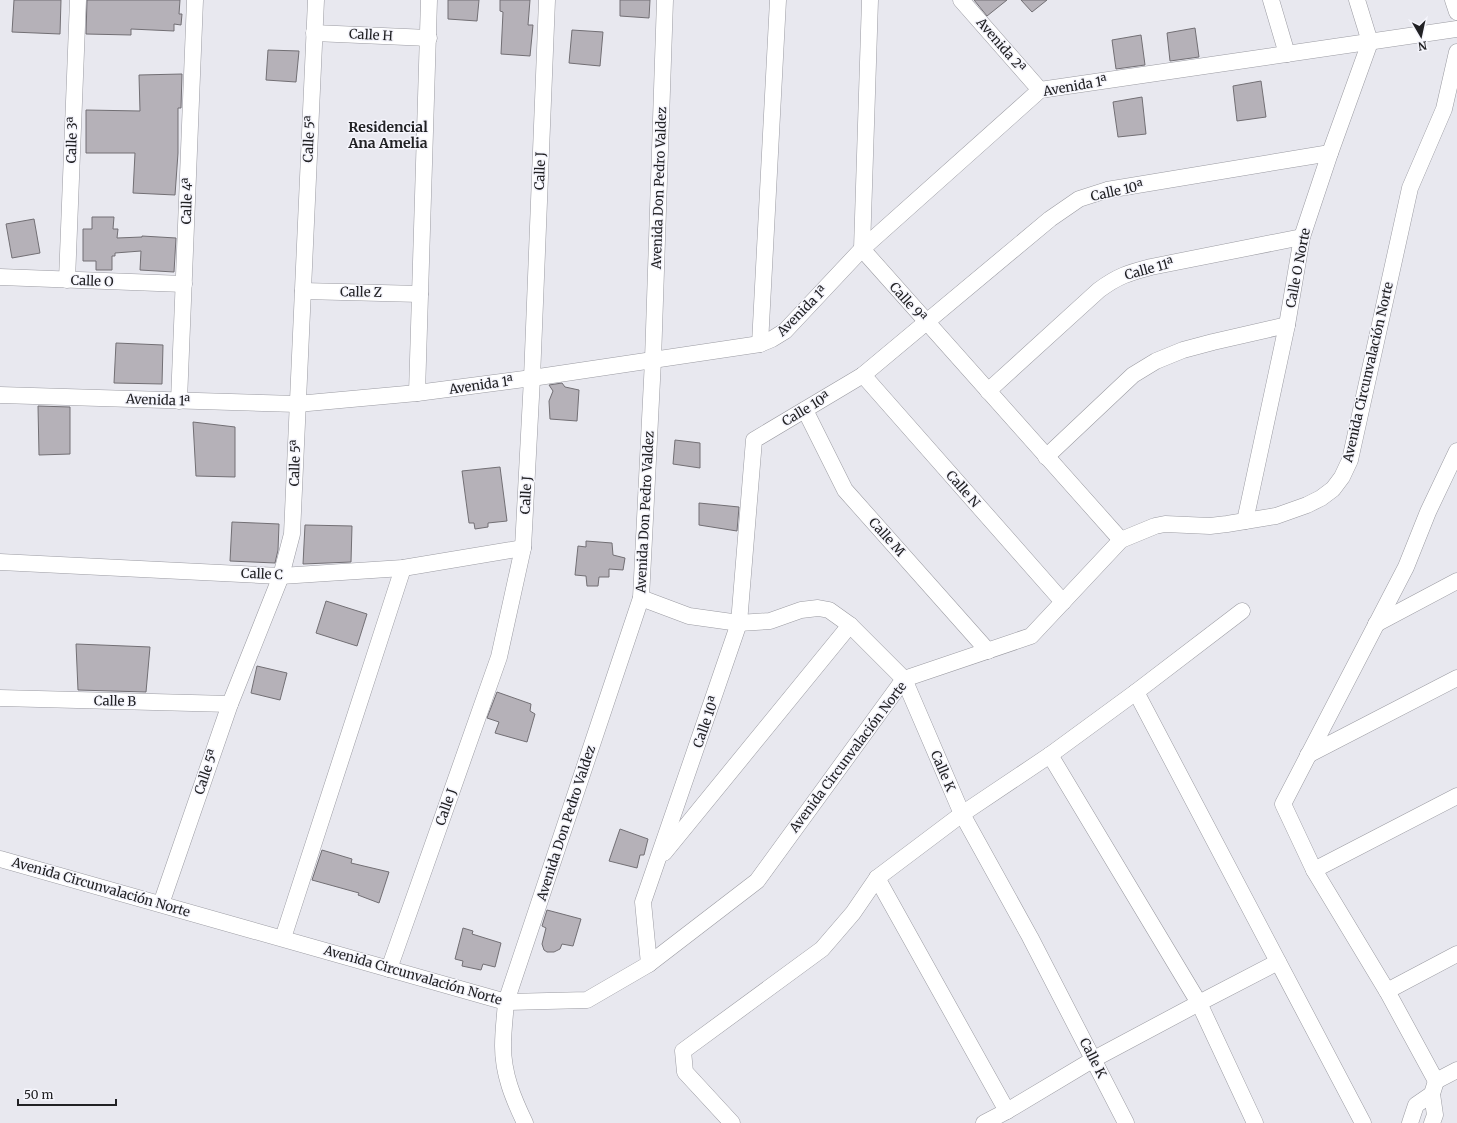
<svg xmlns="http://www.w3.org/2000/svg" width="1457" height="1123" viewBox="0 0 1457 1123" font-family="Merriweather,serif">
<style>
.building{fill:#b5b1b8;stroke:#726f74}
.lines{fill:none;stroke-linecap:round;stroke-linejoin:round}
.minor-casing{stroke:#9b9ba2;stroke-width:17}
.minor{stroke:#fff;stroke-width:16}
.labels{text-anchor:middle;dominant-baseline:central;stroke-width:3;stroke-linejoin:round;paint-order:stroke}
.street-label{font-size:13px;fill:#212124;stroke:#f5f5fc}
.neighbourhood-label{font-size:14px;font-weight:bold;fill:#212124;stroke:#f5f5fc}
</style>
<rect width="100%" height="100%" fill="#e8e8ef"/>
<g class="building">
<polygon points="14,0 61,0 60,34 12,32"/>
<polygon points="87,0 180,0 179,14 182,14 181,25 174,24 174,31 131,29 131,35 86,34"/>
<polygon points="448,0 479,0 477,21 448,19"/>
<polygon points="500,0 530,0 528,25 533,25 530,56 501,54 503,12 500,11"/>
<polygon points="620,0 650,0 649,18 620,16"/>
<polygon points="974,0 1007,0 987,16"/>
<polygon points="1021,0 1047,0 1032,12"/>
<polygon points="1195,28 1199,57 1170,61 1167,33"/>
<polygon points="572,30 603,32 600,66 569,63"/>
<polygon points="1141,35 1145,65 1116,69 1112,40"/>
<polygon points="268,50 299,51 296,82 266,80"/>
<polygon points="182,74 181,108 178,108 178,153 175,195 133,193 135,153 86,153 86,110 140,111 139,75"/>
<polygon points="1261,81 1266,117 1237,121 1233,86"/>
<polygon points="1142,97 1146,134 1118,137 1113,102"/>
<polygon points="92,217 114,217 113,229 118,229 117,238 142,237 142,236 176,238 174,272 140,270 141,251 115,253 115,256 112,256 112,270 96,270 96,261 83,261 83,229 92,229"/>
<polygon points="34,219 40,253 12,258 6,224"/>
<polygon points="116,343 163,345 162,384 114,383"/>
<polygon points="562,383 565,387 579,390 577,421 550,419 549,401 553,391 549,385"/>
<polygon points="38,406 70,407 70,454 39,455"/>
<polygon points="193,422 235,427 235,477 196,476"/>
<polygon points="675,440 700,443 700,468 673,464"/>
<polygon points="500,467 507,521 488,523 488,527 475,529 474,523 469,523 462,471"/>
<polygon points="699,503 739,507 737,531 699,525"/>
<polygon points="232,522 279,524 278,550 275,563 230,561"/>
<polygon points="305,525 352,526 351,562 303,564"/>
<polygon points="586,541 612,543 613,555 625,558 623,570 609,569 609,577 599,577 598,586 587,586 586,576 575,575 578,546 586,547"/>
<polygon points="326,601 367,614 357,646 316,633"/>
<polygon points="76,644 150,647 146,692 78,690"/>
<polygon points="257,666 287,673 280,700 251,693"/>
<polygon points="497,692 531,704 530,711 535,714 527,742 495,733 499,722 487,718"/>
<polygon points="620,829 648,839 644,855 640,855 637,868 609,861"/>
<polygon points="322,850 352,859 351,863 389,872 379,903 358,895 359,893 312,880"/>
<polygon points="547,910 581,919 573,946 562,944 560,949 554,952 547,952 544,950 542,944 546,928 542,926"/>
<polygon points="463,928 473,931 472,934 501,943 495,967 483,964 481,970 462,966 463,961 455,959"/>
</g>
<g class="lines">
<g class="minor-casing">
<g id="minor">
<polyline points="870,0 862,249 1121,540"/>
<polyline points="961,0 1040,90"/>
<polyline points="1271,0 1287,54"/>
<polyline points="1453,0 1457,12"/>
<polyline points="314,33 429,38"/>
<polyline points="0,277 184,284"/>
<polyline points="67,280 78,0"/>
<polyline points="303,291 420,294"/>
<polyline points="760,344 778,0"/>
<polyline points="863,375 1063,602"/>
<path d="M988,391L1099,290C1118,276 1128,273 1151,267L1302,237"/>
<polyline points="417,393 429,0"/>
<polyline points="0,395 297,404 417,393 532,378 760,344 772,339 785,331 862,249 1040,90 1457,29"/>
<polyline points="179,401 195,0"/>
<polyline points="805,410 845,490 988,651"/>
<polyline points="1457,451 1428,512 1406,567 1283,804 1314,870 1387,991 1436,1081 1457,1070"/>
<polyline points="1046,457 1133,375 1156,361 1183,350 1213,342 1287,325"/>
<polyline points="1245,521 1287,325 1302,237 1330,153 1370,42 1357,0"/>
<polyline points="0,562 281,576 403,568 523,548"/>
<polyline points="641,598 689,616 739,623 770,621 801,610 818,608 829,610 850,625 904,679 962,814 1030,937 1126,1123"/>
<polyline points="1376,624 1457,581"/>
<polyline points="1136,692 1363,1123"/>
<polyline points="0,698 230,704"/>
<polyline points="1050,755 1136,692 1242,611"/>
<polyline points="1308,755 1457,678"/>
<polyline points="664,853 850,625"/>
<polyline points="0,859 506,1002 587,1000 649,964 757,881 904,679 1031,636 1121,540 1155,526 1165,524 1210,526 1227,524 1276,516 1307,505 1321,498 1333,489 1342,477 1350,460 1410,188 1444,109 1457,52"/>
<polyline points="1314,870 1457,796"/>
<polyline points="877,878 1007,1111"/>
<polyline points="161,904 230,704 281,576 292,534 316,0"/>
<polyline points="283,938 403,568"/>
<polyline points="649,964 643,902 739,623 754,440 863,375 1050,219 1079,199 1107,190 1330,153"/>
<polyline points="389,969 499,657 523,548 532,378 547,0"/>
<polyline points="1387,991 1457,954"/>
<path d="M525,1123C513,1098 503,1074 503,1046C503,1031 505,1016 506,1002L641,598L653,360L665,0"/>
<polyline points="732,1123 685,1072 683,1051 822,949 853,913 877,878 962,814 1050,755 1199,1003 1255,1123"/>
<polyline points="984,1123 1007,1111 1094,1059 1199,1003 1278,962"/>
<polyline points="1410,1123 1416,1105 1432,1094"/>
<polyline points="1432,1123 1435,1115 1432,1094 1436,1081"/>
</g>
</g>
<use href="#minor" class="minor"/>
</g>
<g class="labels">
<g class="street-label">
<text transform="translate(371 35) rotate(3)">Calle H</text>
<text transform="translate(1001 45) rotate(49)">Avenida 2ª</text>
<text transform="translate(1075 86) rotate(-10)">Avenida 1ª</text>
<text transform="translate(309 139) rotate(-87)">Calle 5ª</text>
<text transform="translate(72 140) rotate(-88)">Calle 3ª</text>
<text transform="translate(540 171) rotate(-88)">Calle J</text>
<text transform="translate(659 188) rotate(-88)">Avenida Don Pedro Valdez</text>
<text transform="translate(1117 191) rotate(-12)">Calle 10ª</text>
<text transform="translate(187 201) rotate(-88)">Calle 4ª</text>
<text transform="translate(1298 268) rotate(-79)">Calle O Norte</text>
<text transform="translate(1149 269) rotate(-15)">Calle 11ª</text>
<text transform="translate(92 281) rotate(2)">Calle O</text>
<text transform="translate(361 292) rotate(1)">Calle Z</text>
<text transform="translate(908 302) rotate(48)">Calle 9ª</text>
<text transform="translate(802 311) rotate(-45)">Avenida 1ª</text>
<text transform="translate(1368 372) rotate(-77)">Avenida Circunvalación Norte</text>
<text transform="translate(481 385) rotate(-8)">Avenida 1ª</text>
<text transform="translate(158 400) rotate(2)">Avenida 1ª</text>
<text transform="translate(806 409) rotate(-31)">Calle 10ª</text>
<text transform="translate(295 463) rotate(-88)">Calle 5ª</text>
<text transform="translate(963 489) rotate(49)">Calle N</text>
<text transform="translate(526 495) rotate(-87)">Calle J</text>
<text transform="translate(645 512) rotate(-87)">Avenida Don Pedro Valdez</text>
<text transform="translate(887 537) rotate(48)">Calle M</text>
<text transform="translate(262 574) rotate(2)">Calle C</text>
<text transform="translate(115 701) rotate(1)">Calle B</text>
<text transform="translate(706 722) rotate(-71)">Calle 10ª</text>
<text transform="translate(848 757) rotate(-53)">Avenida Circunvalación Norte</text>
<text transform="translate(943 771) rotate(67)">Calle K</text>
<text transform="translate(206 772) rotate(-71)">Calle 5ª</text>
<text transform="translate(446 807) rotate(-71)">Calle J</text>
<text transform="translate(566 823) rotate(-72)">Avenida Don Pedro Valdez</text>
<text transform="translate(101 887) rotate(16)">Avenida Circunvalación Norte</text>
<text transform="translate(413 975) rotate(16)">Avenida Circunvalación Norte</text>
<text transform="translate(1093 1058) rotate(63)">Calle K</text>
</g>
<g class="neighbourhood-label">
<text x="388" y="127">Residencial<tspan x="388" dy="16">Ana Amelia</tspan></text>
</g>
</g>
<g transform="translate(1421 36) rotate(171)" stroke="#f5f5fc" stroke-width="3" paint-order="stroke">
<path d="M0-3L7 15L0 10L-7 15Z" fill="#212124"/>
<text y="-6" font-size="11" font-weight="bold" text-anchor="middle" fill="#212124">N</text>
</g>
<path d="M18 1099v6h98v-6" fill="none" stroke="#212124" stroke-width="2"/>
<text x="24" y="1099" font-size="12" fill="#212124" stroke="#f5f5fc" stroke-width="3" paint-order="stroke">50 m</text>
</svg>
